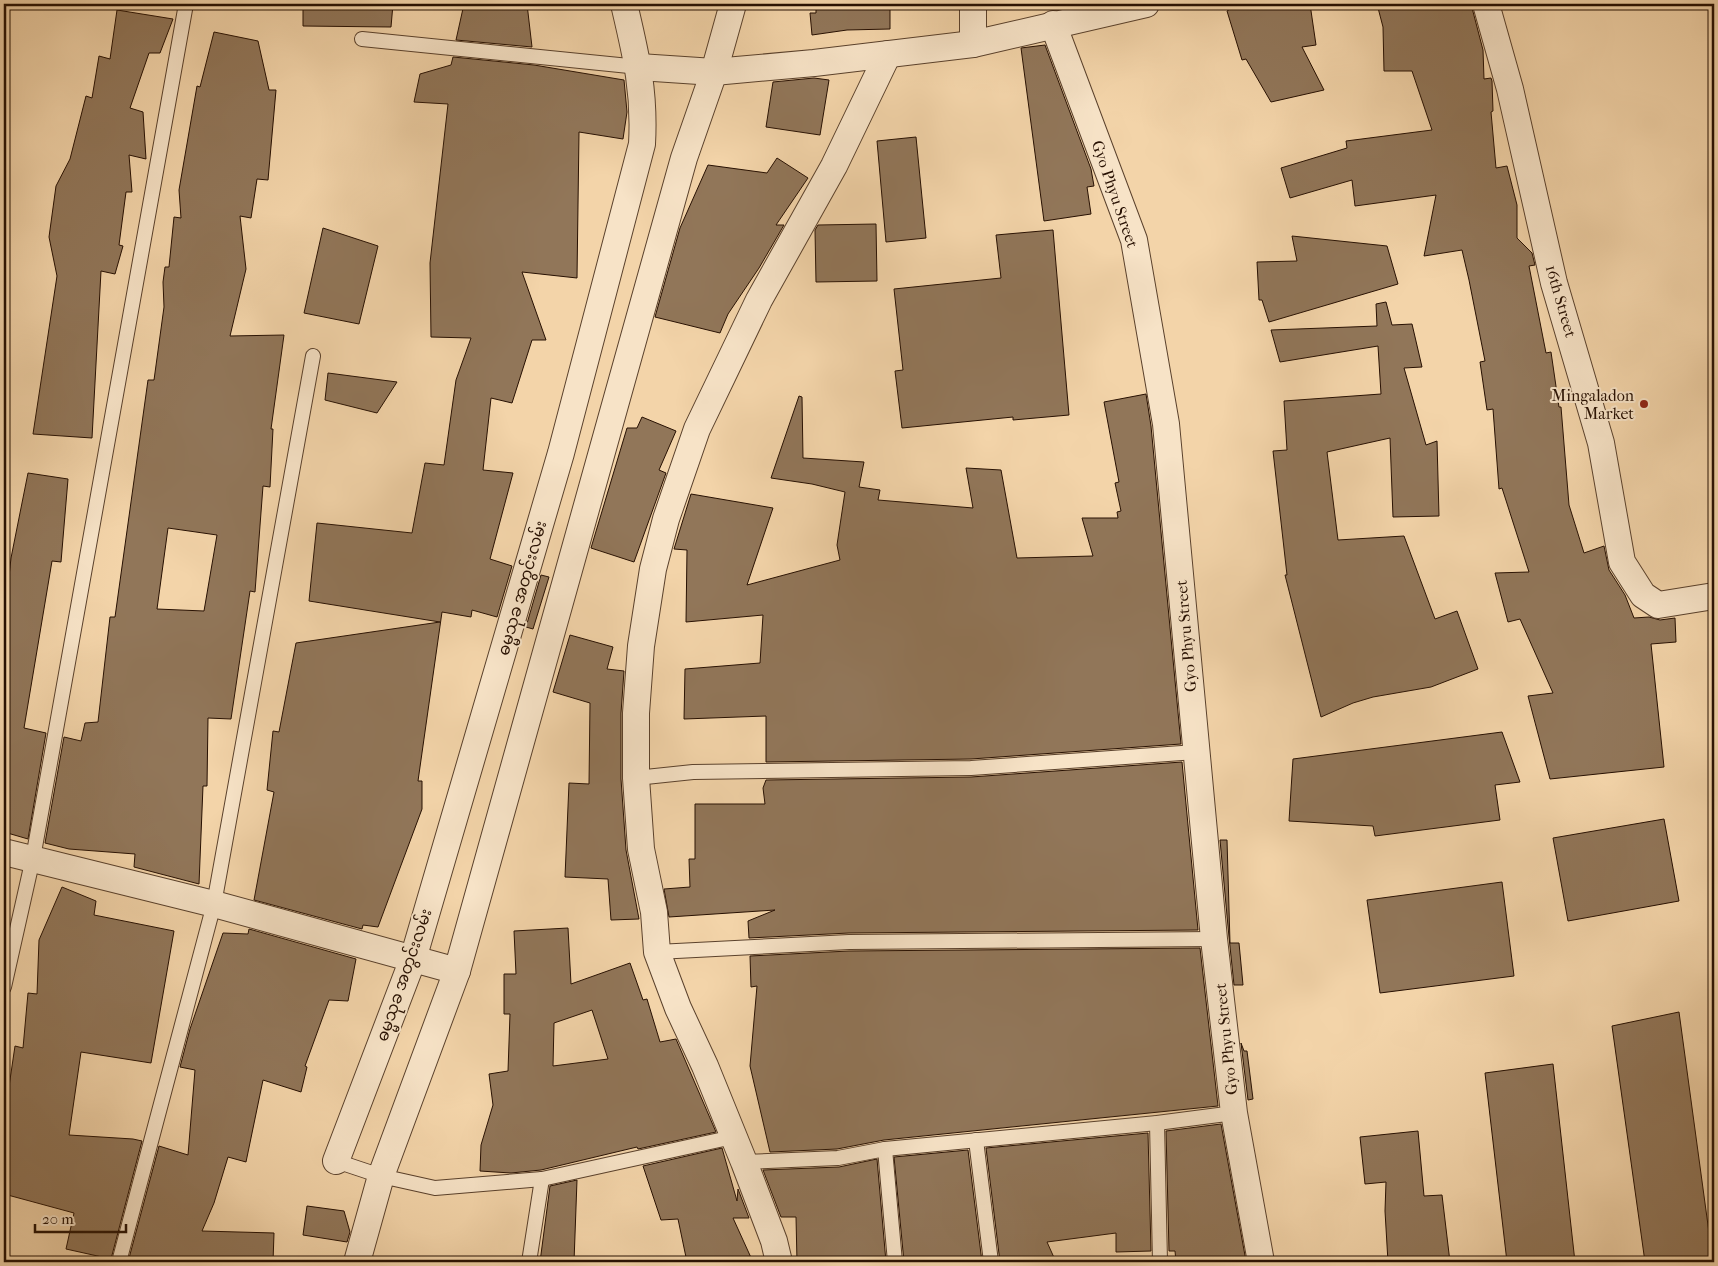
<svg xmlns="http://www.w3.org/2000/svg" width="1718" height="1266" viewBox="0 0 1718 1266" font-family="'IM FELL French Canon','Noto Sans Myanmar',serif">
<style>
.building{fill:#917659;stroke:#271002;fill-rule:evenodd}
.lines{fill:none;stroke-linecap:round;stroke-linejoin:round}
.lane-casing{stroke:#5a412c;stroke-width:16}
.street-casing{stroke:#5a412c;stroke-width:28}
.lane{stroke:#f7e3c7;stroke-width:14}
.street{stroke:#f7e3c7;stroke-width:26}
.poi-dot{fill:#8f2418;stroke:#f7e3c7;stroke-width:2}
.labels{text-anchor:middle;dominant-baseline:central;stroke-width:4;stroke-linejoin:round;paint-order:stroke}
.street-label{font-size:16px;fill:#271002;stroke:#f7e3c7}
.poi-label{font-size:16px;fill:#271002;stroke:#f7e3c7;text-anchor:end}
</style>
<rect width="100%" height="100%" fill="#f3d4a9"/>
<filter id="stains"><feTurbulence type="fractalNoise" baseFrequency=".004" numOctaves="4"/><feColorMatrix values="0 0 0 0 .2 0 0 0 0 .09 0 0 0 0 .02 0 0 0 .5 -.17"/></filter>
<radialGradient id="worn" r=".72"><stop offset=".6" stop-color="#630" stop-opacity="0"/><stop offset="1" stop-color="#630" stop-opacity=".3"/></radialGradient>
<g class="building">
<polygon points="303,4 393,4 391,27 303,26"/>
<polygon points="464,4 527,4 532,47 456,40"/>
<polygon points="839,4 851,4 850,9 890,4 890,29 847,30 812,35 810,13 816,13 816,7"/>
<polygon points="1239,4 1310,4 1316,45 1302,47 1324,90 1271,102 1246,59 1242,60 1227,11"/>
<polygon points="1377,4 1471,4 1483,50 1484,79 1491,78 1492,81 1493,111 1491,112 1496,168 1507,166 1517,205 1517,238 1532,253 1535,265 1529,266 1546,353 1551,352 1559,407 1561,407 1569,505 1584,553 1604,546 1609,570 1625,595 1634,618 1649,617 1660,620 1675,618 1676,642 1651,644 1664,767 1550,779 1528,696 1553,693 1520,619 1508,622 1495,573 1529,572 1502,488 1499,489 1493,409 1487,410 1480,362 1485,361 1469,280 1462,250 1424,256 1436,195 1355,206 1352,180 1290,198 1281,168 1347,148 1346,141 1432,130 1412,71 1384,71 1383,27"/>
<polygon points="117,10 173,19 160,53 149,53 130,108 143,112 146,159 129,155 132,192 126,192 119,245 123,246 115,274 101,271 92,438 33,434 57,276 49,237 56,186 70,159 86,96 92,98 99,56 110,59"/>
<path d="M214,32L258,41L269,90H276L268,180L257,179L251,218L240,216L246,269L230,336L284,335L271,429H273L270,487L263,486L255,592L250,591L231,719L208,718L207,786H203L199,884L134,867L135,854L69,849L45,843L64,737L81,741L85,723L98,722L110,617H115L148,380H154L164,307L163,282L165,267H169L174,217L181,218L179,190L197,86L200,87ZM168,528L217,535L204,611L157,609Z"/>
<polygon points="1045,45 1091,169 1094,186 1087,187 1091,214 1044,221 1021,48"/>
<polygon points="453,57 534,65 624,80 627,112 623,139 579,132 577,278 522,272 546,340 532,340 512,403 491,398 483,470 513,473 490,559 512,566 497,617 472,610 471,617 442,612 418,781 422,781 422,809 378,927 363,925 362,929 254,900 274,792 267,790 273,731 279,732 296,643 440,622 309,601 317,523 412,533 425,463 444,465 456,380 471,338 431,337 430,263 448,104 414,102 420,74 451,65"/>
<polygon points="814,78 829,80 820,135 766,127 773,82"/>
<polygon points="916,137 926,238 886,242 877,141"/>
<polygon points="777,158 808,178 776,225 784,225 759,268 728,314 720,333 655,317 680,228 708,165 767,173"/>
<polygon points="876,224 877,281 816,282 815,230 818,225"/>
<polygon points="323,228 378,246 359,324 304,313"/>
<polygon points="1053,230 1069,415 1013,420 1013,417 902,428 895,371 903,370 894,289 1001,278 996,235"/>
<polygon points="1292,236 1387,246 1398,284 1269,322 1262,300 1259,300 1257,262 1297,261"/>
<polygon points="1386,302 1392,325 1412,324 1422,367 1404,368 1426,445 1437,441 1439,516 1393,517 1390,438 1327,452 1338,540 1404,536 1435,619 1457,611 1478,669 1431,687 1373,697 1353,703 1321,717 1285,575 1287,575 1273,451 1287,450 1284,401 1381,394 1378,346 1280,362 1271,330 1377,326 1376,304"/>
<polygon points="328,373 397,382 377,413 325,400"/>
<polygon points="1146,394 1151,426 1181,744 971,759 766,762 766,716 684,719 685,669 760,663 763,615 686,622 687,550 674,549 691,494 773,508 747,585 840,560 837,545 845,492 812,484 771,478 799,396 802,397 803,458 864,462 859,487 880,490 878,500 973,508 966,468 1001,470 1017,558 1093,556 1082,518 1118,518 1117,512 1121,511 1115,483 1119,482 1104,402"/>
<polygon points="642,417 676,431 659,470 666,473 634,562 591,548 627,428 637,428"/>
<polygon points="28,473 68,479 61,562 52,561 24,728 46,733 28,839 4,832 4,623 11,558"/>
<polygon points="541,575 549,577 533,629 526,627"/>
<polygon points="570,635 613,647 607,669 624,671 621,713 621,779 626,850 639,919 611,920 608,879 565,877 569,783 589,784 590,703 553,692"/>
<polygon points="1502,732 1520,782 1495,785 1500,820 1375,836 1373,826 1289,821 1293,759"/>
<polygon points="1182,762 1198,930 849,933 749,938 748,921 775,910 669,917 664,889 690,887 689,859 695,859 695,804 765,804 763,788 766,780 971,777"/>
<polygon points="1664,819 1679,901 1568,921 1553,838"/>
<polygon points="1220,840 1227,840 1230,943 1239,943 1243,985 1234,985 1229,937"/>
<polygon points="1502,882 1514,976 1380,993 1367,900"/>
<polygon points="62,887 96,901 94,915 174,931 151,1063 81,1052 69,1135 133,1139 142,1141 111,1259 66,1249 74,1213 4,1194 4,1100 7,1100 15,1046 23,1048 28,993 37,994 39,940"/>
<path d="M568,928L571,984L630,963L643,1000L647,999L660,1042L676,1039L716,1132L638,1149L637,1147L541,1170L511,1173L480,1171L481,1145L493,1105L489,1074L508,1071L510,1014H504V974H516L514,931ZM592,1010L608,1059L553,1066L554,1023Z"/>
<polygon points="249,929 356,959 348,1001 329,1000 305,1066 307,1067 301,1092 263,1080 246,1162 228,1157 214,1203 202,1231 274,1233 273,1262 128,1262 159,1146 188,1155 195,1070 180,1067 190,1029 223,933 248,934"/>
<polygon points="1200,948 1218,1106 884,1140 837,1149 770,1152 750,1066 757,986 751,987 750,956 849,951"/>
<polygon points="1679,1012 1713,1262 1645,1262 1612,1026"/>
<polygon points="1241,1043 1244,1051 1247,1051 1253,1099 1248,1100"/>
<polygon points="1553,1064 1575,1262 1507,1262 1485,1073"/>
<polygon points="1221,1124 1246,1261 1211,1262 1210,1259 1176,1262 1175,1251 1169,1251 1166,1131"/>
<polygon points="1418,1131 1424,1196 1442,1195 1450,1262 1388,1262 1385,1211 1386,1182 1365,1184 1360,1137"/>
<polygon points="1148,1133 1151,1251 1116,1252 1116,1233 1047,1242 1056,1262 1000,1262 986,1148"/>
<polygon points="722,1148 737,1201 738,1189 749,1218 733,1218 753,1262 687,1262 678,1219 661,1220 643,1166"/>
<polygon points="968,1150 982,1262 904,1262 894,1157"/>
<polygon points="877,1159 886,1262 797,1262 796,1217 781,1217 763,1170 839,1167"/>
<polygon points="577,1180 574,1262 540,1262 550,1186"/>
<polygon points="307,1206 344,1211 350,1232 347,1242 303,1235"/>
</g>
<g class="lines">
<g class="lane-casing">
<g id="lane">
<polyline points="362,39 639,67"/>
<polyline points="636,778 693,772 971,768 1196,752"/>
<polyline points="657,952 849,942 1214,939"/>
<polyline points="4,987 33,858 186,4"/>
<polyline points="1157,1123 1160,1262"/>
<polyline points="976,1140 991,1262"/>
<polyline points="885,1149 895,1262"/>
<polyline points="336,1161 381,1176 435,1188 542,1179 733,1137"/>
<polyline points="744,1162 838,1158 885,1149 1157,1123 1234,1113"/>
<polyline points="119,1262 214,904 313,356"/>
<polyline points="529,1262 542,1179"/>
</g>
</g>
<g class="street-casing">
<g id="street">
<polyline points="973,4 973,44"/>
<polyline points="1486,4 1510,89 1554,283 1601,443 1622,562 1643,595 1658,605 1714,596"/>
<polyline points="1053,24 1134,240 1166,424 1214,939 1234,1113 1261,1262"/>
<polyline points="639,67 714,72 814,63 973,44 1146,4"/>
<polyline points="4,852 214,904 457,971"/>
<path d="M336,1161L413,959L561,453L642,144C645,91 636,55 624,4"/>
<polyline points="357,1262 381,1176 457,971 684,158 714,72 733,4"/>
<polyline points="779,1262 774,1241 744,1162 705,1066 678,1008 657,952 654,912 641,849 636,778 636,713 641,646 653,569 666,519 697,429 759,300 834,166 888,54"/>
</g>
</g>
<use href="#lane" class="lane"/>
<use href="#street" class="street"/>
</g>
<circle class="poi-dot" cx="1644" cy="404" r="5"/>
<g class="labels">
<g class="street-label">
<text transform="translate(1115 194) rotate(71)">Gyo Phyu Street</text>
<text transform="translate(1561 301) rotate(74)">16th Street</text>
<text transform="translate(522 588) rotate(-74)">ဓမ္မသုခ အတွင်းလမ်း</text>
<text transform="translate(1186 636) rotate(-95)">Gyo Phyu Street</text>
<text transform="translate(404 975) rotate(-71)">ဓမ္မသုခ အတွင်းလမ်း</text>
<text transform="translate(1226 1039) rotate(-96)">Gyo Phyu Street</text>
</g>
<g class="poi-label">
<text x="1634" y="395">Mingaladon<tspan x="1634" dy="18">Market</tspan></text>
</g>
</g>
<rect width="1718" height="1266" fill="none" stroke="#f3d4a9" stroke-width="20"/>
<rect x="5" y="5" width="1708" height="1256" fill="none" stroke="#271002" stroke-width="2.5"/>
<rect x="10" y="10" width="1698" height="1246" fill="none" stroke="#271002"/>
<path d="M35 1224v8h91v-8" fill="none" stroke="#271002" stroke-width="2.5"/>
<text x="42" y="1224" font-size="15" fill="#271002" stroke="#f7e3c7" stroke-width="4" paint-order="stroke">20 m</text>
<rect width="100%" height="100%" filter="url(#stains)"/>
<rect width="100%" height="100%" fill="url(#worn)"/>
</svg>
